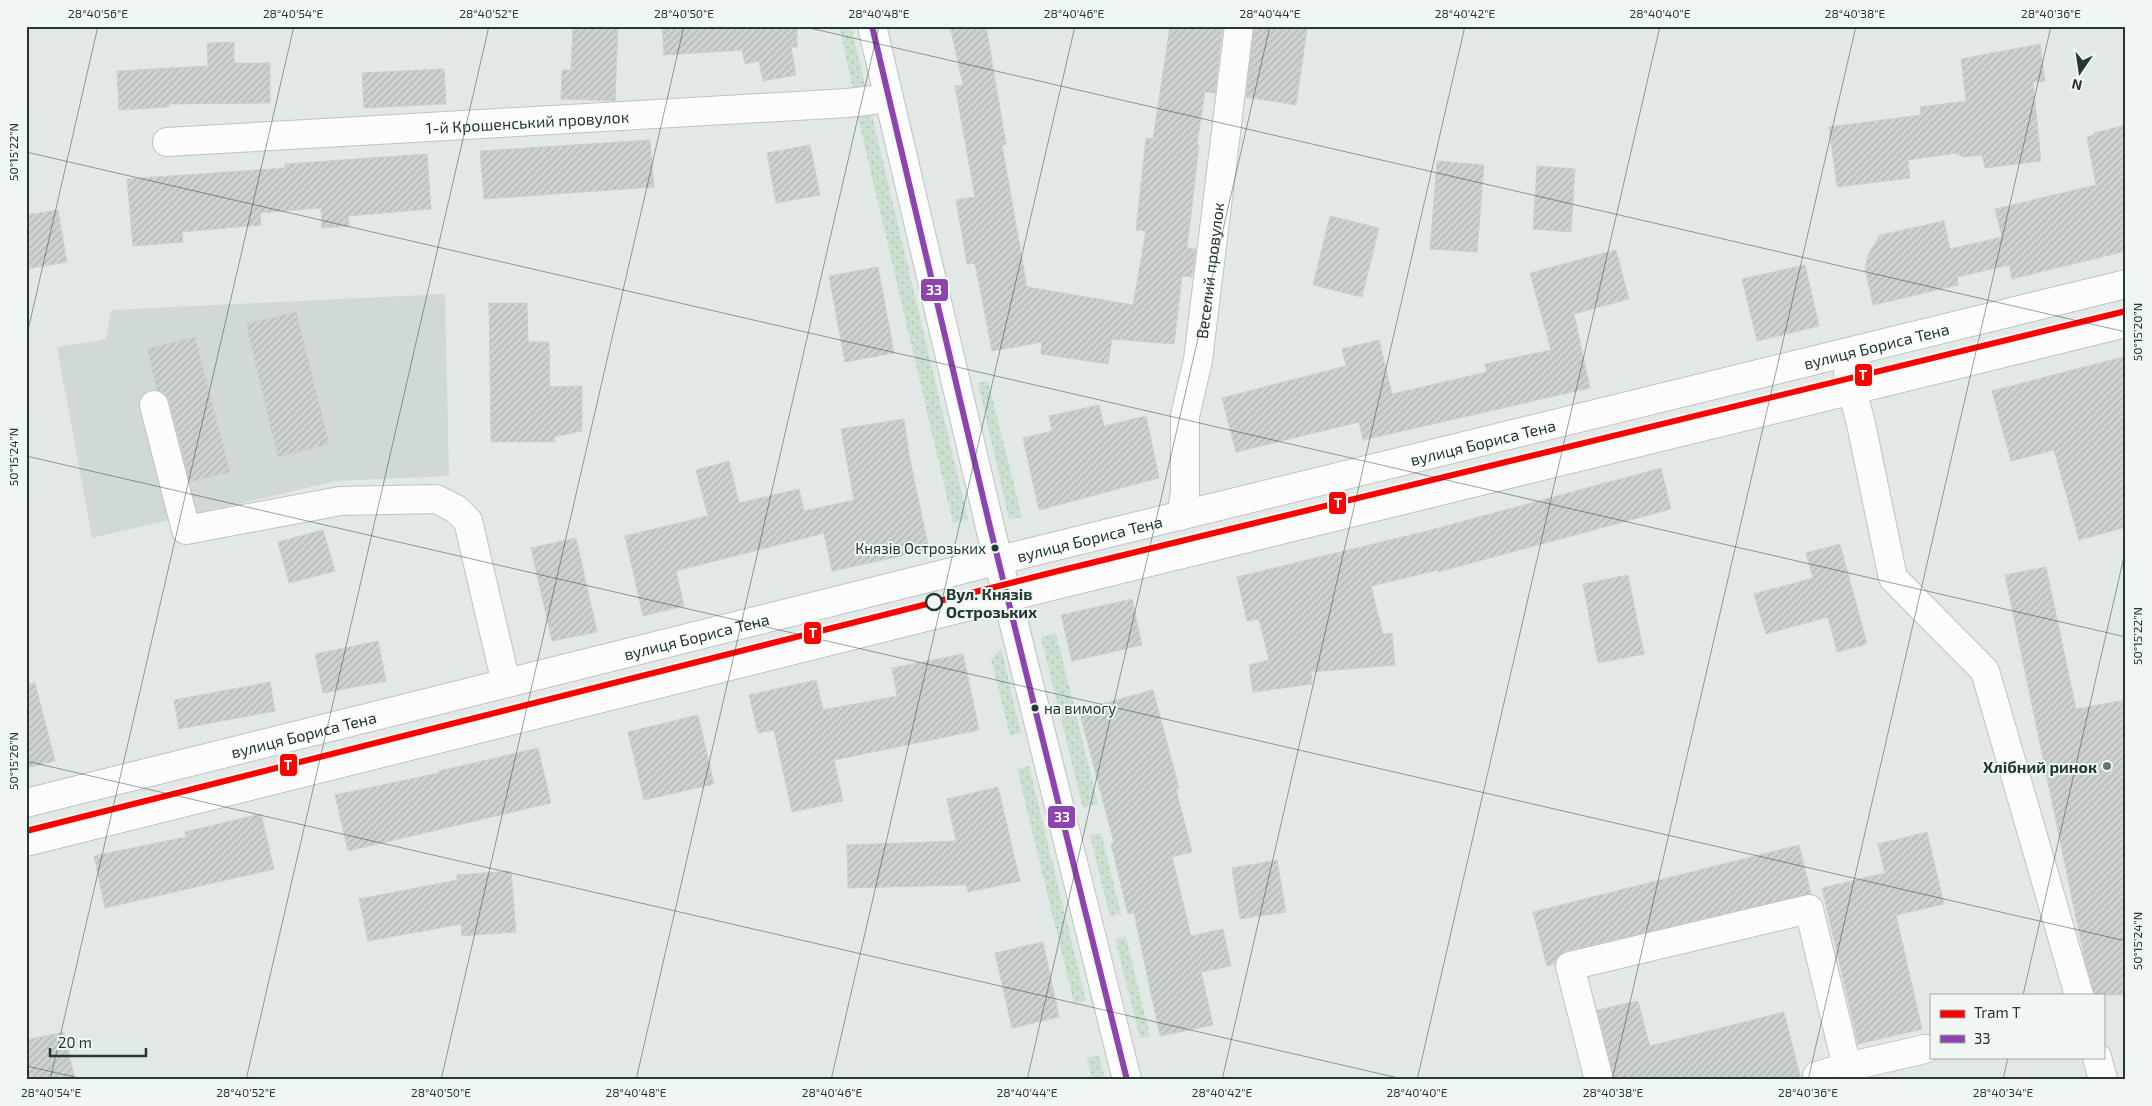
<svg xmlns="http://www.w3.org/2000/svg" width="2152" height="1106" viewBox="0 0 2152 1106" font-family="'Exo 2',sans-serif">
<style>
.built{fill:#d0d9d5}
.green{fill:url(#green-dots)}
.building{fill:url(#building-hatch);stroke:#cbd1ce}
.lines{fill:none;stroke-linecap:round;stroke-linejoin:round}
.minor-casing{stroke:#bfc4c2;stroke-width:30}
.minor{stroke:#fbfcfb;stroke-width:28}
.bus-1-casing{stroke:#f0f7f3;stroke-width:10}
.bus-1{stroke:#8e44ad;stroke-width:6}
.tram-1-casing{stroke:#f0f7f3;stroke-width:10}
.tram-1{stroke:#f00;stroke-width:6}
.ticks{fill:none;stroke:#223831;stroke-width:1;stroke-opacity:0.45}
.bus-dot{fill:#223831;stroke:#f0f7f3;stroke-width:2}
.stop-dot{fill:#f0f7f3;stroke:#223831;stroke-width:2.5}
.poi-dot{fill:#657670;stroke:#f0f7f3;stroke-width:2}
.labels{text-anchor:middle;dominant-baseline:central;stroke-width:4;stroke-linejoin:round;paint-order:stroke}
.bus-label{font-size:15px;fill:#223831;stroke:#f0f7f3;text-anchor:end}
.street-label{font-size:16px;fill:#223831;stroke:#f0f7f3}
.stop-label{font-size:16px;font-weight:bold;fill:#223831;stroke:#f0f7f3;text-anchor:start}
.poi-label{font-size:16px;font-weight:bold;fill:#223831;stroke:#f0f7f3;text-anchor:end}
.line-badge{stroke:#f0f7f3;stroke-width:2}
.badge-label{font-size:14px;text-anchor:middle;font-weight:bold;fill:#fff}
.neatline{fill:none;stroke:#223831;stroke-width:2}
.ticks-label{font-size:12px;text-anchor:middle;fill:#223831}
</style>
<defs>
<pattern id="green-dots" width="8" height="8" patternUnits="userSpaceOnUse" patternTransform="scale(1.25)"><rect width="8" height="8" fill="#cce0d1"/><path d="M2 2h.1M6 6h.1" fill="none" stroke="#afc1b4" stroke-width="1.8" stroke-linecap="round"/></pattern>
<pattern id="building-hatch" width="6" height="6" patternUnits="userSpaceOnUse" patternTransform="scale(1.25)"><rect width="6" height="6" fill="#cdd1cf"/><path d="M-1 1l2-2M0 6l6-6M5 7l2-2" fill="none" stroke="#b0b4b2"/></pattern>
</defs>
<rect width="100%" height="100%" fill="#e2e8e5"/>
<polygon class="built" points="445,294 449,476 336,481 92,538 57,347 106,339 111,310"/>
<g class="green">
<polygon points="839,26 851,26 867,93 854,93"/>
<polygon points="870,107 968,519 953,523 856,109"/>
<polygon points="988,381 1022,517 1009,519 978,383"/>
<polygon points="1056,633 1098,804 1083,808 1041,637"/>
<polygon points="1001,648 1021,733 1010,736 991,659"/>
<polygon points="1029,766 1086,1001 1074,1003 1017,769"/>
<polygon points="1101,833 1121,914 1110,917 1090,835"/>
<polygon points="1126,937 1150,1036 1140,1038 1115,939"/>
<polygon points="1099,1055 1105,1080 1092,1080 1087,1058"/>
</g>
<g class="building">
<polygon points="573,26 618,26 615,101 561,99 562,70 571,70"/>
<polygon points="662,26 797,26 797,47 791,47 796,75 763,81 759,61 745,64 742,50 664,55"/>
<polygon points="950,26 986,26 1006,144 1002,145 1027,287 1133,305 1146,231 1136,230 1146,138 1153,139 1170,26 1223,26 1215,93 1205,92 1197,144 1199,145 1187,248 1196,249 1192,277 1182,276 1174,344 1112,339 1108,364 1041,354 1042,342 992,351 975,263 967,264 956,200 975,197 955,86 963,85"/>
<polygon points="1254,26 1290,26 1307,29 1296,105 1246,97"/>
<polygon points="234,42 234,63 270,63 270,103 169,104 169,107 119,110 117,71 208,66 207,43"/>
<polygon points="2040,44 2045,81 2033,82 2041,161 1985,168 1982,155 1963,157 1956,153 1908,160 1910,178 1837,187 1829,127 1921,115 1920,107 1966,101 1961,59"/>
<polygon points="444,69 446,104 364,108 362,73"/>
<polygon points="2126,125 2126,251 2012,279 2009,265 1957,277 1958,285 1873,305 1865,268 1868,255 1880,235 1944,221 1950,249 2002,237 1995,209 2096,185 2087,137 2094,135 2094,133"/>
<polygon points="650,140 654,187 484,199 480,151"/>
<polygon points="810,145 820,195 776,203 767,153"/>
<polygon points="427,154 431,209 348,216 349,226 322,228 321,208 260,213 261,225 182,232 183,242 133,246 127,179 285,168 285,164"/>
<polygon points="1437,161 1484,165 1477,252 1430,249"/>
<polygon points="1537,166 1575,169 1571,232 1533,229"/>
<polygon points="58,210 67,262 26,269 26,215"/>
<polygon points="1330,216 1379,228 1362,297 1313,285"/>
<polygon points="1616,250 1629,299 1574,314 1590,388 1363,440 1359,422 1236,452 1222,398 1346,366 1342,349 1379,340 1392,394 1487,372 1485,364 1551,350 1530,273"/>
<polygon points="1805,265 1819,326 1757,341 1742,279"/>
<polygon points="878,267 894,353 845,362 829,276"/>
<polygon points="489,303 527,303 528,342 549,342 550,387 582,386 582,431 554,437 555,442 491,442"/>
<polygon points="296,312 329,444 278,457 246,324"/>
<polygon points="195,337 230,472 190,482 169,401 165,394 157,390 147,349"/>
<polygon points="2126,356 2126,527 2079,540 2054,450 2011,461 1992,391"/>
<polygon points="1099,405 1104,426 1146,416 1159,478 1039,510 1023,438 1052,431 1049,416"/>
<polygon points="904,419 909,455 929,550 832,571 824,533 676,571 684,606 643,616 625,536 708,516 696,470 729,461 739,503 799,489 804,511 854,500 841,429"/>
<polygon points="1661,468 1671,509 1438,572 1438,570 1371,586 1383,634 1392,633 1395,665 1311,672 1312,684 1253,692 1249,665 1269,660 1259,619 1247,621 1237,577 1427,531"/>
<polygon points="323,530 335,571 289,583 278,542"/>
<polygon points="576,538 597,632 552,641 531,548"/>
<polygon points="1840,544 1867,644 1837,652 1828,617 1766,634 1754,594 1813,578 1806,553"/>
<polygon points="2046,567 2076,709 2126,700 2126,995 2094,995 2085,961 2005,575"/>
<polygon points="1628,575 1644,654 1598,663 1583,584"/>
<polygon points="1132,599 1142,645 1072,661 1061,615"/>
<polygon points="378,641 386,681 323,693 315,654"/>
<polygon points="963,654 979,730 834,760 843,801 792,812 774,730 758,733 749,695 816,680 823,710 897,696 892,668"/>
<polygon points="270,682 275,711 179,729 174,700"/>
<polygon points="35,683 55,761 26,768 26,684"/>
<polygon points="1153,690 1179,788 1176,789 1192,852 1172,857 1191,936 1223,929 1231,966 1201,972 1213,1025 1160,1036 1134,913 1128,914 1111,844 1114,843 1079,710"/>
<polygon points="698,715 714,784 644,800 628,732"/>
<polygon points="538,748 551,803 348,851 335,795 439,773 439,771"/>
<polygon points="998,787 1020,881 968,892 966,885 848,888 847,845 956,841 947,799"/>
<polygon points="261,814 274,869 105,908 94,856 186,837 185,832"/>
<polygon points="1927,832 1944,904 1896,915 1922,1029 1858,1044 1822,888 1885,873 1878,844"/>
<polygon points="1799,845 1811,894 1566,951 1559,955 1555,964 1547,966 1533,912"/>
<polygon points="1277,860 1286,912 1240,919 1232,868"/>
<polygon points="511,871 516,932 462,936 461,924 368,941 359,899 457,880 457,875"/>
<polygon points="1043,942 1059,1017 1012,1028 995,953"/>
<polygon points="1638,1001 1650,1046 1784,1012 1801,1080 1614,1080 1597,1010"/>
<polygon points="64,1032 75,1080 26,1080 26,1040"/>
</g>
<g class="lines">
<g class="minor-casing">
<g id="minor">
<polyline points="872,26 990,527 1127,1080"/>
<path id="s1" d="M167,142L848,103L889,98"/>
<polyline points="1848,374 1861,424 1893,578 1985,671 2079,995"/>
<polyline points="154,405 186,530 340,501 436,499 456,509 468,521 506,683"/>
<path id="s2" d="M1181,516L1185,492V416L1198,360L1239,26"/>
<path id="s3" d="M26,803L1052,547L2126,284"/>
<polyline points="26,842 950,611 2126,323"/>
<polyline points="2097,1057 2103,1080"/>
<polyline points="1817,1076 1847,1067 1925,1049"/>
<polyline points="1599,1080 1570,966 1809,909 1847,1067"/>
</g>
</g>
<use href="#minor" class="minor"/>
<g class="bus-1-casing">
<polyline id="bus-1" points="872,26 990,527 1127,1080"/>
</g>
<use href="#bus-1" class="bus-1"/>
<g class="tram-1-casing">
<polyline id="tram-1" points="26,831 1058,571 2126,311"/>
</g>
<use href="#tram-1" class="tram-1"/>
</g>
<path class="ticks" d="M801,26L2126,332M2120,26L2126,28M26,152L2126,637M26,339L98,26M26,456L2126,941M26,761L1407,1080M2023,995L2126,548M26,1066L88,1080M50,1080L294,26M246,1080L489,26M441,1080L684,26M636,1080L879,26M831,1080L1075,26M1027,1080L1270,26M1222,1080L1465,26M1417,1080L1660,26M1612,1080L1856,26M1808,1080L2051,26M2003,1080L2008,1057"/>
<g class="bus-dot">
<circle cx="995" cy="548" r="4.5"/>
<circle cx="1035" cy="708" r="4.5"/>
</g>
<circle class="stop-dot" cx="934" cy="602" r="8"/>
<circle class="poi-dot" cx="2107" cy="766" r="5"/>
<g class="labels">
<g class="bus-label">
<text x="986" y="548">Князів Острозьких</text>
<text x="1044" y="708" text-anchor="start">на вимогу</text>
</g>
<g class="street-label">
<text stroke="none"><textPath href="#s1" startOffset="361">1-й Крошенський провулок</textPath></text>
<text stroke="none"><textPath href="#s2" startOffset="248">Веселий провулок</textPath></text>
<text stroke="none"><textPath href="#s3" startOffset="1906">вулиця Бориса Тена</textPath></text>
<text stroke="none"><textPath href="#s3" startOffset="1501">вулиця Бориса Тена</textPath></text>
<text stroke="none"><textPath href="#s3" startOffset="1096">вулиця Бориса Тена</textPath></text>
<text stroke="none"><textPath href="#s3" startOffset="691">вулиця Бориса Тена</textPath></text>
<text stroke="none"><textPath href="#s3" startOffset="286">вулиця Бориса Тена</textPath></text>
</g>
<g class="stop-label">
<text x="946" y="593">Вул. Князів<tspan x="946" dy="18">Острозьких</tspan></text>
</g>
<g class="poi-label">
<text x="2097" y="766">Хлібний ринок</text>
</g>
</g>
<g class="line-badge">
<rect x="920" y="278" width="29" height="24" rx="5" fill="#8e44ad"/>
<rect x="1854" y="363" width="19" height="24" rx="5" fill="#f00"/>
<rect x="1328" y="491" width="19" height="24" rx="5" fill="#f00"/>
<rect x="803" y="621" width="19" height="24" rx="5" fill="#f00"/>
<rect x="279" y="753" width="19" height="24" rx="5" fill="#f00"/>
<rect x="1047" y="805" width="29" height="24" rx="5" fill="#8e44ad"/>
</g>
<g class="badge-label">
<text x="934" y="295">33</text>
<text x="1863" y="380">Т</text>
<text x="1338" y="508">Т</text>
<text x="813" y="638">Т</text>
<text x="288" y="770">Т</text>
<text x="1062" y="822">33</text>
</g>
<rect width="2152" height="1106" fill="none" stroke="#f0f7f3" stroke-width="55"/>
<rect x="1930" y="994" width="175" height="65" fill="#f0f7f3" stroke="#9eaba5"/>
<rect x="1940" y="1010" width="25" height="8" fill="#ff0000" stroke="#9eaba5"/>
<text x="1974" y="1018" font-size="15" fill="#223831">Tram Т</text>
<rect x="1940" y="1035" width="25" height="8" fill="#8e44ad" stroke="#9eaba5"/>
<text x="1974" y="1044" font-size="15" fill="#223831">33</text>
<g transform="translate(2080 72) rotate(193)" stroke="#f0f7f3" stroke-width="4" paint-order="stroke">
<path d="M0-4L9 19L0 12L-9 19Z" fill="#223831"/>
<text y="-8" font-size="14" font-weight="bold" text-anchor="middle" fill="#223831">N</text>
</g>
<path d="M50 1048v8h96v-8" fill="none" stroke="#223831" stroke-width="2.5"/>
<text x="58" y="1048" font-size="15" fill="#223831" stroke="#f0f7f3" stroke-width="4" paint-order="stroke">20 m</text>
<rect x="28" y="28" width="2096" height="1050" class="neatline"/>
<g class="ticks-label">
<text x="98" y="18">28°40'56"E</text>
<text x="293" y="18">28°40'54"E</text>
<text x="489" y="18">28°40'52"E</text>
<text x="684" y="18">28°40'50"E</text>
<text x="879" y="18">28°40'48"E</text>
<text x="1074" y="18">28°40'46"E</text>
<text x="1270" y="18">28°40'44"E</text>
<text x="1465" y="18">28°40'42"E</text>
<text x="1660" y="18">28°40'40"E</text>
<text x="1855" y="18">28°40'38"E</text>
<text x="2051" y="18">28°40'36"E</text>
<text transform="translate(14 152) rotate(-90)" y="4">50°15'22"N</text>
<text transform="translate(2138 332) rotate(-90)" y="4">50°15'20"N</text>
<text transform="translate(14 457) rotate(-90)" y="4">50°15'24"N</text>
<text transform="translate(2138 636) rotate(-90)" y="4">50°15'22"N</text>
<text transform="translate(14 761) rotate(-90)" y="4">50°15'26"N</text>
<text transform="translate(2138 941) rotate(-90)" y="4">50°15'24"N</text>
<text x="51" y="1097">28°40'54"E</text>
<text x="246" y="1097">28°40'52"E</text>
<text x="441" y="1097">28°40'50"E</text>
<text x="636" y="1097">28°40'48"E</text>
<text x="832" y="1097">28°40'46"E</text>
<text x="1027" y="1097">28°40'44"E</text>
<text x="1222" y="1097">28°40'42"E</text>
<text x="1417" y="1097">28°40'40"E</text>
<text x="1613" y="1097">28°40'38"E</text>
<text x="1808" y="1097">28°40'36"E</text>
<text x="2003" y="1097">28°40'34"E</text>
</g>
</svg>
